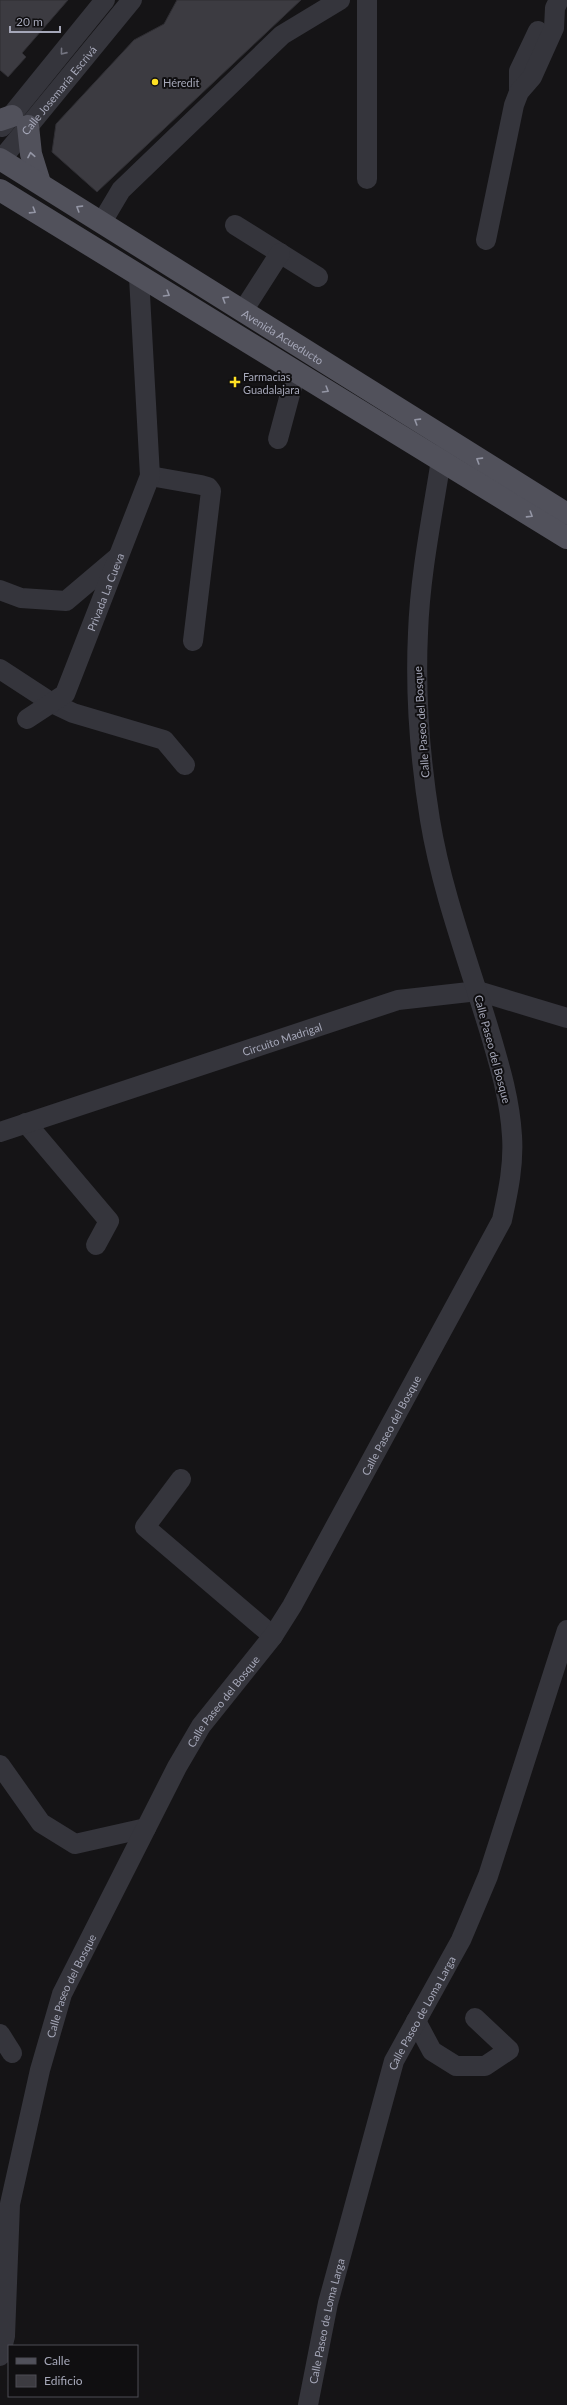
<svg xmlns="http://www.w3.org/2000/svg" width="567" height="2405" viewBox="0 0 567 2405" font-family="Lato,sans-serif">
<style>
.building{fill:#3c3b41;stroke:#2f2e33}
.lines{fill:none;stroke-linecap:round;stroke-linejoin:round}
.minor{stroke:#35353c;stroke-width:20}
.major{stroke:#51515b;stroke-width:22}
.oneway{stroke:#737480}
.oneway2{stroke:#9496a5}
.poi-dot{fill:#ffe124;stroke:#100f11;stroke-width:1.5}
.labels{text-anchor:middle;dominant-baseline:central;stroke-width:4;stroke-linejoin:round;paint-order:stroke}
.poi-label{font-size:11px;fill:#a5a7b8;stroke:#100f11;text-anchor:start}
.street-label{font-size:11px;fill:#a5a7b8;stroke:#100f11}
</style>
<rect width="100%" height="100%" fill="#151416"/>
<g class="building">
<polygon points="0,0 68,0 22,53 26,57 8,77 0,70"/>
<polygon points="177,0 301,0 97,192 52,152 56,124 134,40 164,24"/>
</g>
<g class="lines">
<g class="minor">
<polyline points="367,0 367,179"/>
<polyline points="519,92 519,71 538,31"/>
<polyline points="2,127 105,0"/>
<path id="s1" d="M0,161L132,0"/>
<polyline points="102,222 121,190 282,35 340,0"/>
<polyline points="235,225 318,277"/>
<polyline points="486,240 514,105 519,92 532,77 554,28 555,8 559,0"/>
<polyline points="243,311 280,253"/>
<polyline points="278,439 296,372"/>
<polyline points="150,476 201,485 208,487 211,491 193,641"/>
<polyline points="0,590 21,598 66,601 118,557"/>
<polyline points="0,669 52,703 73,713 164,740 185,765"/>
<path id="s2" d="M27,719L65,694L150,476L139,277"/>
<polyline points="26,1123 109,1221 96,1245"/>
<path id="s3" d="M0,1132L398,1000L478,991L567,1018"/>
<polyline points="181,1479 145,1527 273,1636"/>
<polyline points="0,1765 41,1823 75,1844 146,1828"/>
<polyline points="416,2021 432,2051 456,2066 485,2066 509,2050 475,2018"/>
<polyline points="0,2034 12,2053"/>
<path id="s4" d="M0,2356L5,2336L10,2204L40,2070L62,1994L177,1767L201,1726L273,1636L292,1606L502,1220C508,1192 514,1165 512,1136C510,1100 500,1067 490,1033C469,963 442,893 430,820C420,758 415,696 418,633C420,575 432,517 441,460L448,446"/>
<path id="s5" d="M308,2405L328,2303L394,2061L461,1940L488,1876L567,1630"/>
</g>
<g class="major">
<polyline points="0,120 12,116"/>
<polyline points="28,126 31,154 40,183"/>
<path id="s6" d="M0,159L567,514"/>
<polyline points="0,190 567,538"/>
</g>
</g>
<defs><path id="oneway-chevron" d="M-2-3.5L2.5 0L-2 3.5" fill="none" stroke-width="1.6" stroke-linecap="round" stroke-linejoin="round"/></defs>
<use class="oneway" href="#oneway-chevron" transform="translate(63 52) rotate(129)"/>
<g class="oneway2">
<use href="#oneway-chevron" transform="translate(31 155) rotate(-101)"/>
<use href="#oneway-chevron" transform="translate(79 208) rotate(-148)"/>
<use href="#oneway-chevron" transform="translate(33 211) rotate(32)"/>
<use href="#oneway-chevron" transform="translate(167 294) rotate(31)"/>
<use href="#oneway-chevron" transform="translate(225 299) rotate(-148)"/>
<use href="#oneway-chevron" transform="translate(326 390) rotate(31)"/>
<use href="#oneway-chevron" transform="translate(417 421) rotate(-148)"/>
<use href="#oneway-chevron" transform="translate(479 460) rotate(-148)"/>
<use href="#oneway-chevron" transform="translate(530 515) rotate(32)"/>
</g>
<g class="poi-dot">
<circle cx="155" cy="82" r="4"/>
<path d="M233 376h4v4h4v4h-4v4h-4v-4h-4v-4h4z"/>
</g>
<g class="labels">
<g class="poi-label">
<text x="163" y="82">Héredit</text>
<text x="243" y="376">Farmacias<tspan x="243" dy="13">Guadalajara</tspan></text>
</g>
<g class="street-label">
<text stroke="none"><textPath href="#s1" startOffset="92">Calle Josemaría Escrivá</textPath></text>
<text stroke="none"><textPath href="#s6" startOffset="334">Avenida Acueducto</textPath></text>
<text stroke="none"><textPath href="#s2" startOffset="155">Privada La Cueva</textPath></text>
<text transform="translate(421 722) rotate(-94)">Calle Paseo del Bosque</text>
<text stroke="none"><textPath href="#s3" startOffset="297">Circuito Madrigal</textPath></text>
<text transform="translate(493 1049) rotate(75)">Calle Paseo del Bosque</text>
<text stroke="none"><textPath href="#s4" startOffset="1028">Calle Paseo del Bosque</textPath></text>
<text stroke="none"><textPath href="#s4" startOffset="704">Calle Paseo del Bosque</textPath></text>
<text stroke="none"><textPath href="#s4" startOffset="380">Calle Paseo del Bosque</textPath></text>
<text stroke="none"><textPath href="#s5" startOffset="410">Calle Paseo de Loma Larga</textPath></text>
<text stroke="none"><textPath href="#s5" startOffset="86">Calle Paseo de Loma Larga</textPath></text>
</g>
</g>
<rect x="8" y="2345" width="130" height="52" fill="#100f11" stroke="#4c4c54"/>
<rect x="16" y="2358" width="20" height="6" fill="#51515b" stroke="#4c4c54"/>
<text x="44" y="2365" font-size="12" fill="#a5a7b8">Calle</text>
<rect x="16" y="2375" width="20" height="12" fill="#3c3b41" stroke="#4c4c54"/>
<text x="44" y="2385" font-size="12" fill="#a5a7b8">Edificio</text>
<path d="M10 26v6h50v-6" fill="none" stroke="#a5a7b8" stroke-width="2"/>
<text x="16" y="26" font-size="12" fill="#a5a7b8" stroke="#100f11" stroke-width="3" paint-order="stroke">20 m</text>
</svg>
